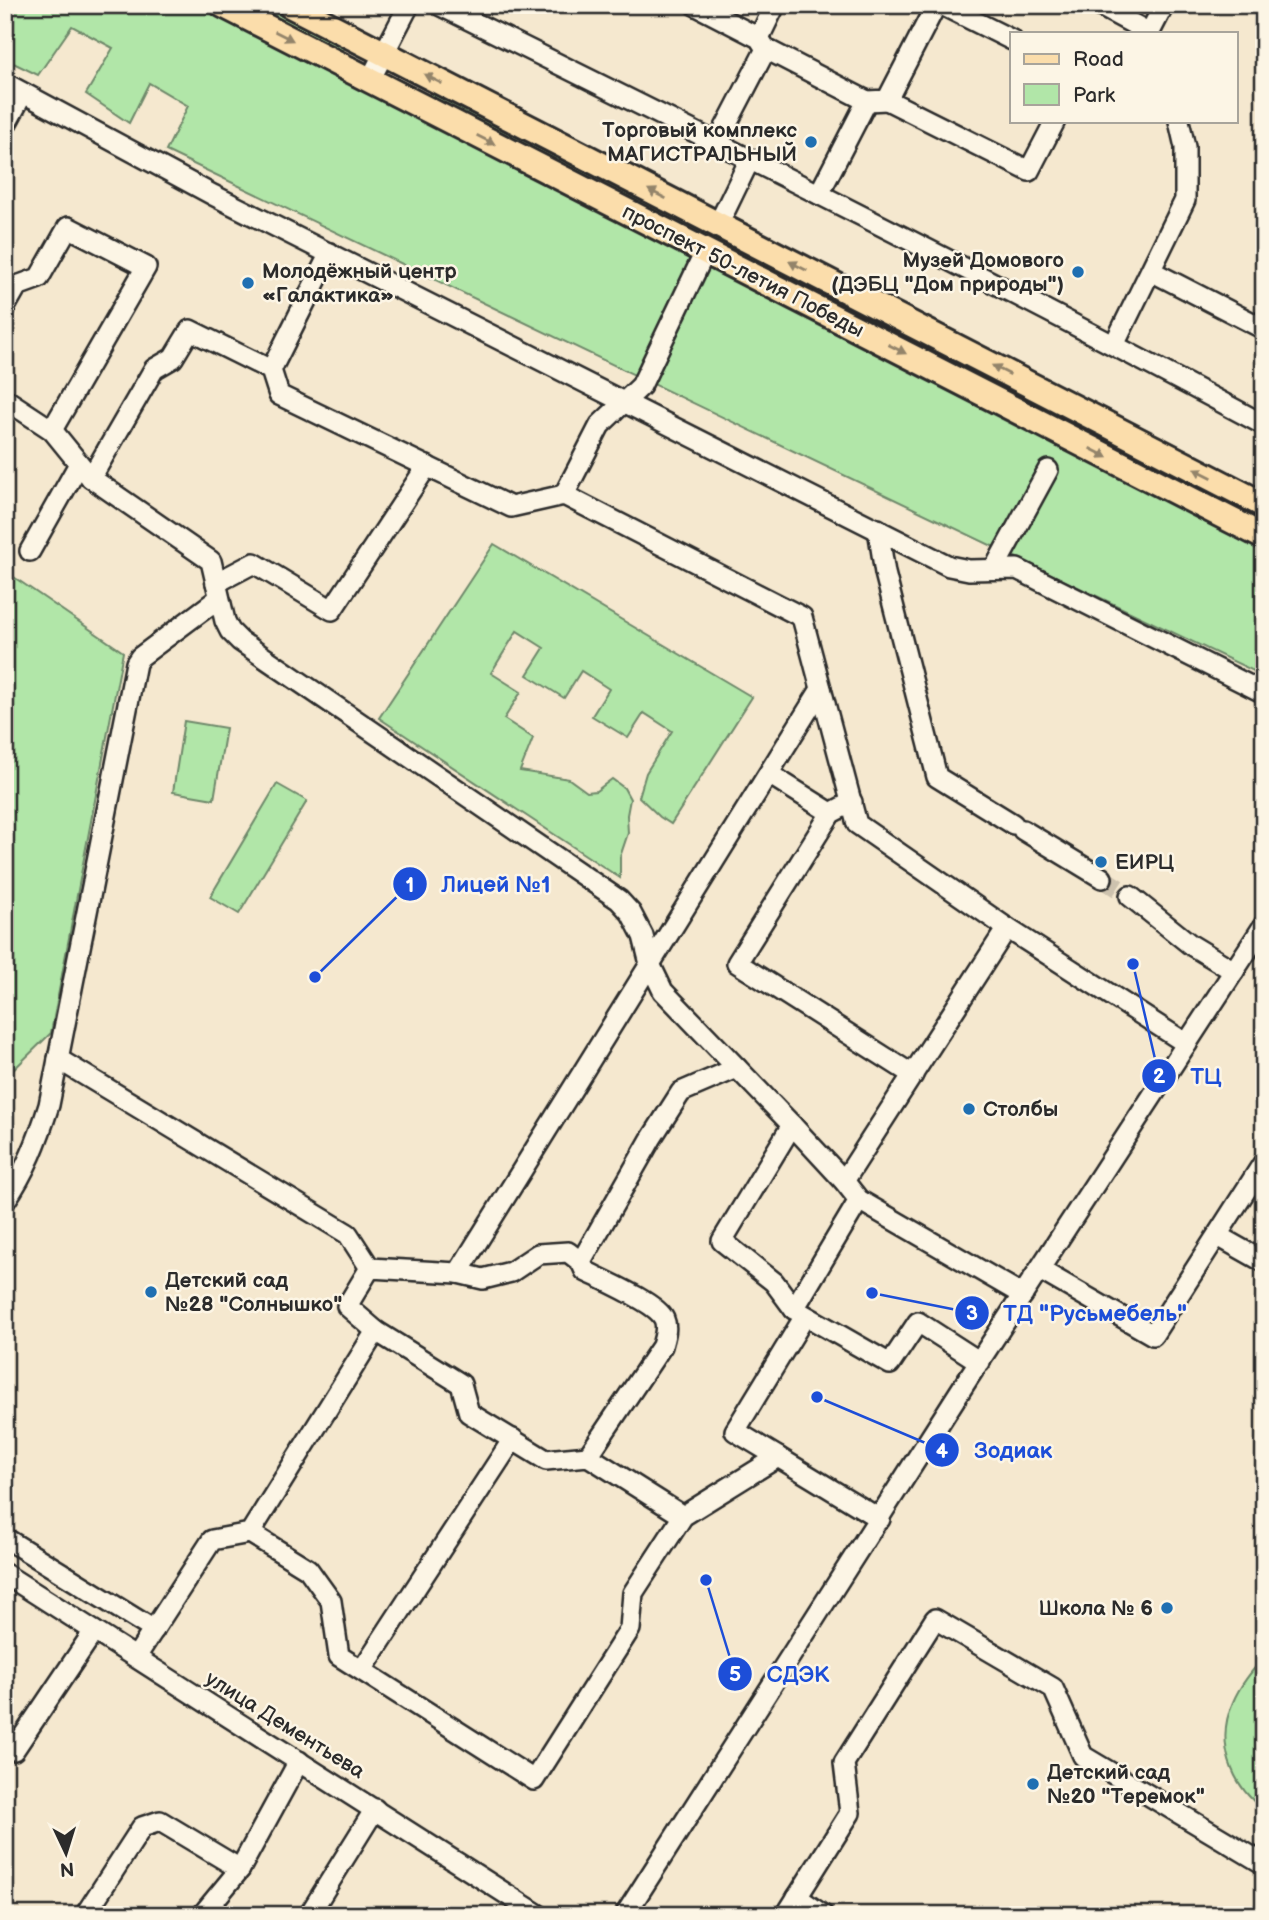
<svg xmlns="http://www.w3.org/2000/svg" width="1269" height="1920" viewBox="0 0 1269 1920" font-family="'Balsamiq Sans',sans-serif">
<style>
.green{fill:#b1e6a8;stroke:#6e886a;stroke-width:2}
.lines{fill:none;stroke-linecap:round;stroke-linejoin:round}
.minor-tunnel{stroke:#cdc2ae;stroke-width:19;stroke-dasharray:19 10;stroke-linecap:butt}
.minor-casing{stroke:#2b2b2b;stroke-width:24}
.major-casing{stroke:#2b2b2b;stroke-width:30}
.minor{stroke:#fcf5e5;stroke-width:19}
.major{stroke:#fbddab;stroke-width:24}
.oneway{fill:#93846b}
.poi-dot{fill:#1f6fb2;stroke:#fcf5e5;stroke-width:2.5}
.labels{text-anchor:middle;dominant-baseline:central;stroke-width:5;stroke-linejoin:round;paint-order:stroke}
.poi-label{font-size:21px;font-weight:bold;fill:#2b2b2b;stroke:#fcf5e5;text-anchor:start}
.street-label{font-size:21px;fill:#2b2b2b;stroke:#fcf5e5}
.leader{fill:none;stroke:#1d4ed8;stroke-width:2.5}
.callout-dot{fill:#1d4ed8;stroke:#fcf5e5;stroke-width:2.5}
.mark-label{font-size:21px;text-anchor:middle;font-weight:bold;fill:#fff}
.callout-label{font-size:23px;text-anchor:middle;font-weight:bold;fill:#1d4ed8;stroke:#fcf5e5;stroke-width:5;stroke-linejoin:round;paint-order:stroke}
</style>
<rect width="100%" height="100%" fill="#f5e8cf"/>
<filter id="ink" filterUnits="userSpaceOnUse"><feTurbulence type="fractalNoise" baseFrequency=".0143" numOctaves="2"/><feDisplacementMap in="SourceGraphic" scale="14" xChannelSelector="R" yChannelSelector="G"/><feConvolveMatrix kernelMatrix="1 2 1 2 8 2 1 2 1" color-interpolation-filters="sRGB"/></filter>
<g filter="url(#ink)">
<g class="green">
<polygon points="5,5 202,5 1264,546 1264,676 166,151 188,106 149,83 129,123 86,94 113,48 72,26 38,75 5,59"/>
<polygon points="247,5 265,5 345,46 341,54"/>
<polygon points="432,89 1264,515 1264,525 428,98"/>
<polygon points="494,544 752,697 671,824 660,817 639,797 646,773 672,731 644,713 628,738 592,716 609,689 581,671 564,698 527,675 544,648 517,631 491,673 521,692 504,719 533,738 520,771 569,779 587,792 596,791 612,779 624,788 630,799 627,815 628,833 620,857 620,878 379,718"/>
<polygon points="5,571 123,652 51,1033 5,1078"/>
<polygon points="184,721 226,728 214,799 173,792"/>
<polygon points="277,784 307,801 239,914 210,897"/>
<path d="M1264,1657V1810C1231,1785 1215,1742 1233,1702C1240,1685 1252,1671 1264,1657Z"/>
</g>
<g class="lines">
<polyline class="minor-tunnel" points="1102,878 1130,896"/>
<g class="minor-casing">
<g id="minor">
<path d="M439,5C716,142 992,279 1264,425"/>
<polyline points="695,5 759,38 766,49 867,101 887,100 936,5"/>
<polyline points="942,5 1012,40"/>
<polyline points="1098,5 1150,33"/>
<polyline points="1150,32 1164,5"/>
<polyline points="759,38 775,5"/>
<polyline points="370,80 409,5"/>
<polyline points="5,83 213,195 949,566 969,570 1017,569 1264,693"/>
<polyline points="887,100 1029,171 1055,121"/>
<polyline points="5,126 23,93"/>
<polyline points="717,143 766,49"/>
<polyline points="819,194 867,101"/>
<polyline points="718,225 750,159"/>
<polyline points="1151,271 1264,329"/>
<polyline points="5,307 17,286 39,278 68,227 146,267 52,430"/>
<polyline points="1114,345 1185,200 1185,147 1179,121"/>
<polyline points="271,370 330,253"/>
<polyline points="5,399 52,430 91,478 211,561 225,621 230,631 240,641 619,900 631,913 643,936 650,964 663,991 792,1125 844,1181 859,1200 1023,1295"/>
<polyline points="91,478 154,369 173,358 190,330 271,370 279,395 511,507 564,495 802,617 857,824 1007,928 1187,1044"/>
<polyline points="564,495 600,425 641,386 705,252"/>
<polyline points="878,529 885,573 937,777 1013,824"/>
<polyline points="30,551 79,464"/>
<polyline points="994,569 1048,470"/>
<polyline points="216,583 254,563 332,610 427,466"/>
<polyline points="769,774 831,813"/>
<polyline points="852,802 831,813 737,963 913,1075"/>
<polyline points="1023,830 1102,878"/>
<polyline points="1130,896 1191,945 1234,971"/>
<polyline points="58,1059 348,1234 370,1268"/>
<polyline points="792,1125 722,1241 774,1282 794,1309"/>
<polyline points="844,1181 1007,928"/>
<polyline points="859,1200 794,1309 890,1364 918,1322 980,1362"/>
<path d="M5,1201C26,1171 38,1140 49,1105L136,663L140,657L219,598"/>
<polyline points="1218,1236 1264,1262"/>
<polyline points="1040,1270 1153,1335 1264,1162"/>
<polyline points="458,1273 483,1279 511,1272 538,1254 568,1252 581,1262"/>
<polyline points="376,1331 347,1306 370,1268 458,1273 821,689"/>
<path d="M588,1456L662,1346C664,1338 668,1328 664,1319C657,1303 603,1280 585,1271L581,1262L651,1139L681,1092L737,1068"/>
<polyline points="778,1457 735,1431 805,1316"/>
<polyline points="250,1533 308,1569 331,1601 339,1656 534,1780 630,1629 633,1593 683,1516 778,1457 880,1519"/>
<polyline points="5,1538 154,1630"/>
<polyline points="5,1574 539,1915"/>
<polyline points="136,1657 212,1540 250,1533 376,1331 461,1384 469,1413 546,1460 588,1456 683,1516"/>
<polyline points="362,1670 513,1439"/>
<polyline points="5,1744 14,1750 94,1631"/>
<polyline points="797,1897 823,1915"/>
<polyline points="85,1915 142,1827 160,1821 240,1869"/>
<polyline points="202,1915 240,1869 299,1761"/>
<polyline points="309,1915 375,1809"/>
<polyline points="625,1915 969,1377 1264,925"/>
<polyline points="786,1915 850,1813 844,1763 935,1619 1053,1688 1083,1756 1264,1864"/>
</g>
</g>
<g class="major-casing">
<g id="major">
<polyline points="223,5 1264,537"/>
<polyline points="290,5 1264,505"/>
</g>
</g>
<use href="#minor" class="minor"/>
<use href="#major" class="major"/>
</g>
<defs><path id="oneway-solid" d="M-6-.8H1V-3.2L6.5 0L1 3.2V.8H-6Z" transform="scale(1.75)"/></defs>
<g class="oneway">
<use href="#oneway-solid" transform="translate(284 36) rotate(27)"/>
<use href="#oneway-solid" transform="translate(433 79) rotate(-153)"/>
<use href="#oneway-solid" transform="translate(486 140) rotate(27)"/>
<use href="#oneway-solid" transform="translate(657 194) rotate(-153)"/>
<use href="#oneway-solid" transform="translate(798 266) rotate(-153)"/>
<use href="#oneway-solid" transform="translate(897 349) rotate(27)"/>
<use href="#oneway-solid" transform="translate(1001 370) rotate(-153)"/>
<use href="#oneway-solid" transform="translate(1099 453) rotate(27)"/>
<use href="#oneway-solid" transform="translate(1203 473) rotate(-153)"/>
</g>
</g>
<g class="poi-dot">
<circle cx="811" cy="142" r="7"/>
<circle cx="1078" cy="272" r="7"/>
<circle cx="248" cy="283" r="7"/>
<circle cx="1101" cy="862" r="7"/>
<circle cx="969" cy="1109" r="7"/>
<circle cx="151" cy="1292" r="7"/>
<circle cx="1167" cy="1608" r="7"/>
<circle cx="1033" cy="1784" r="7"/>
</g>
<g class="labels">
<g class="poi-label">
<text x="797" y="130" text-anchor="end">Торговый комплекс<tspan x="797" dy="24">МАГИСТРАЛЬНЫЙ</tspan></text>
<text x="1064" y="260" text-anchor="end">Музей Домового<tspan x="1064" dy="24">(ДЭБЦ "Дом природы")</tspan></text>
<text x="262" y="271">Молодёжный центр<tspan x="262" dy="24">«Галактика»</tspan></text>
<text x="1115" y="862">ЕИРЦ</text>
<text x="983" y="1109">Столбы</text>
<text x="165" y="1280">Детский сад<tspan x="165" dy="24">№28 "Солнышко"</tspan></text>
<text x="1153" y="1608" text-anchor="end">Школа № 6</text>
<text x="1047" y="1772">Детский сад<tspan x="1047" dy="24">№20 "Теремок"</tspan></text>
</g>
<g class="street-label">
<text transform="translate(743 271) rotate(27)">проспект 50-летия Победы</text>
<text transform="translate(285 1725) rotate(32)">улица Дементьева</text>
</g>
</g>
<path class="leader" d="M315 977L410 884M1133 964L1159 1076M872 1293L972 1313M817 1397L942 1450M706 1580L735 1674"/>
<g class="callout-dot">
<circle cx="315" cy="977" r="7"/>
<circle cx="1133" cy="964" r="7"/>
<circle cx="872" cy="1293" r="7"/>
<circle cx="817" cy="1397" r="7"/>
<circle cx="706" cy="1580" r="7"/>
<circle cx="410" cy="884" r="18"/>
<circle cx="1159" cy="1076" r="18"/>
<circle cx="972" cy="1313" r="18"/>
<circle cx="942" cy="1450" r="18"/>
<circle cx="735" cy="1674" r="18"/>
</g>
<g class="mark-label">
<text x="410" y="892">1</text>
<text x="1159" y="1083">2</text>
<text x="972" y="1320">3</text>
<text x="942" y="1458">4</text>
<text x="735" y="1681">5</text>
</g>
<g class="callout-label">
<text x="496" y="892">Лицей №1</text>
<text x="1206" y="1084">ТЦ</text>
<text x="1095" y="1321">ТД "Русьмебель"</text>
<text x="1013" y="1458">Зодиак</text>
<text x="798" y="1682">СДЭК</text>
</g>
<rect width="1269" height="1920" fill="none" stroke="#fcf5e5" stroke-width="28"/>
<rect x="14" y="14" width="1241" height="1892" fill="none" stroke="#2b2b2b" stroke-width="2.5" filter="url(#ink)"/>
<rect x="1010" y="32" width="228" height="91" fill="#fcf5e5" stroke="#a8a49b" stroke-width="2"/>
<rect x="1024" y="54" width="35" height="10" fill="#fbddab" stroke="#a8a49b" stroke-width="2"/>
<text x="1073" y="66" font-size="21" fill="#2b2b2b">Road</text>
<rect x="1024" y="84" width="35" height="21" fill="#b1e6a8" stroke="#a8a49b" stroke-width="2"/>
<text x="1073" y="102" font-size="21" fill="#2b2b2b">Park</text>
<g transform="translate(66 1853) rotate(176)" stroke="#fcf5e5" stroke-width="5" paint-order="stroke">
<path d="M0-5L12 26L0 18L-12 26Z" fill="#2b2b2b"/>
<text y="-10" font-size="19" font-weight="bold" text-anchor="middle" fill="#2b2b2b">N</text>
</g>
</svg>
